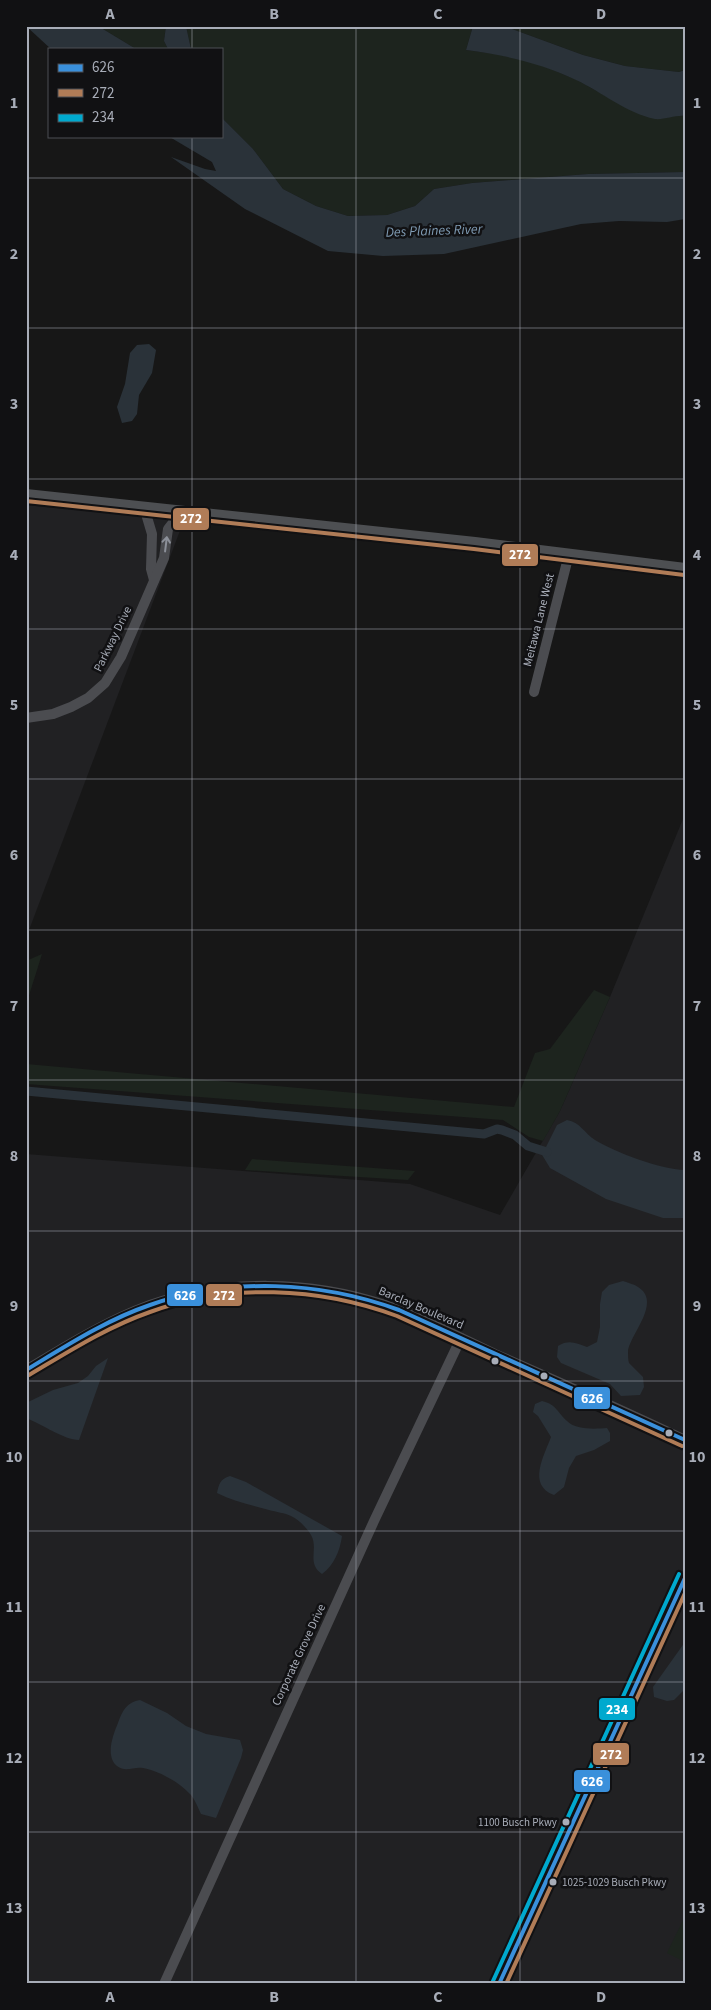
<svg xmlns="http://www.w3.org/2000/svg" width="711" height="2010" viewBox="0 0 711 2010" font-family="'Source Sans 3',sans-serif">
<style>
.built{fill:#212123}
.green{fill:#1d241e}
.water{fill:#2a3239}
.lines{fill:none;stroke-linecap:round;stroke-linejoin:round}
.canal{stroke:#2a3239;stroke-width:9}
.minor{stroke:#4b4c50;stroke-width:10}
.major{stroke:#4d4f52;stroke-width:12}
.bus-1-casing{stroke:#111113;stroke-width:8}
.bus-2-casing{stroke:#111113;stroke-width:8}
.bus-3-casing{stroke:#111113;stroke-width:8}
.bus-1{stroke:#3a90db;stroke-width:4}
.bus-2{stroke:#b07c57;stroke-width:4}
.bus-3{stroke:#00a9ce;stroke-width:4}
.oneway{stroke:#8c9099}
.grid{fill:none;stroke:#a8adb8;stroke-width:1;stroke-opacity:0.55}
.bus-dot{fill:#a8adb8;stroke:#111113;stroke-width:2}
.labels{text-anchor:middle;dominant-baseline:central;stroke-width:5;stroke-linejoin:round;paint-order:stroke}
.bus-label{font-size:11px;fill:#a8adb8;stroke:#111113;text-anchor:end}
.street-label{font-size:12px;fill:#a8adb8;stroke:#111113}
.water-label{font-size:14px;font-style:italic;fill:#7f9bb3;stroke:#111113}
.line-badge{stroke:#111113;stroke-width:2}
.badge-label{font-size:14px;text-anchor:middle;font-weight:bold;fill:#fff}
.neatline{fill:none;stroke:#a8adb8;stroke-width:2}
.grid-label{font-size:16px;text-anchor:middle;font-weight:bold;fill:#a8adb8}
</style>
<rect width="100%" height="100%" fill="#171717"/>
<g class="built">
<polygon points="26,505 184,520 26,938"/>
<polygon points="685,814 685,1984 26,1984 26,1154 410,1184 500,1215 560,1111 610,997"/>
</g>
<g class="green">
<polygon points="98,26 166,26 164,41 168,49 136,49"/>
<polygon points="186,26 473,26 466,50 496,54 539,64 577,80 629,109 685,116 685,172 588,174 472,183 434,189 415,206 387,215 348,216 316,206 283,189 253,149 221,117 221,49 191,49"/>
<polygon points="504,26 685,26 685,70 679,72 625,66 583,55"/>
<polygon points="42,954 26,1005 26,961"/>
<polygon points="594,990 610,997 560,1111 543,1141 529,1137 503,1120 26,1084 26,1064 514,1107 535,1053 550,1049"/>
<polygon points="252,1159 415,1171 408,1180 245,1170"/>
<polygon points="684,1918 685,1919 685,1962 667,1953"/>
</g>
<g class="water">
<polygon points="26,26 98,26 136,49 51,49"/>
<polygon points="166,26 186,26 191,49 168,49 164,41"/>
<path d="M473,26H504L583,55L625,66L679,72L685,70V116C675,115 664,120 655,119C626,113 602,92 576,80C541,63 504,55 466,50Z"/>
<polygon points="221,117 253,149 283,189 316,206 348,216 387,215 415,206 434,189 472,183 588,174 685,172 685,219 667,222 619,221 581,224 444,254 383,256 328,251 245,209 171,157 205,169 216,171 212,162 168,136 221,136"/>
<polygon points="149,344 156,350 152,373 139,395 137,414 132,421 122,423 117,407 125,384 130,353 137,345"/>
<path d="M567,1120C580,1122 584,1133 595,1140C617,1153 659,1169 685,1170V1218H663L606,1199L550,1168L538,1148L546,1147L557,1125Z"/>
<path d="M623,1281C628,1283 634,1284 638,1287C662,1302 631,1333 628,1351C628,1355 628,1360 629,1363L643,1377L644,1387L640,1395L621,1396L610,1384L561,1363L557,1357L558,1346C569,1339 576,1343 587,1347L597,1342L600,1327V1304L602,1292L609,1285Z"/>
<path d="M108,1358L79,1440C64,1440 42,1424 26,1418V1403L53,1390L78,1383L88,1376L96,1366Z"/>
<path d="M542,1401C556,1404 558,1413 567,1421C575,1430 595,1429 607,1428L610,1433V1441L594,1450L576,1456L569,1468L564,1487L554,1495C527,1485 544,1456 551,1437L538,1416L533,1412L535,1404Z"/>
<path d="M230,1476L246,1482L342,1536C340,1551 334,1565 322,1574C306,1563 319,1549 311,1535C307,1528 298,1519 291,1516C285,1513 276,1512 269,1510C251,1505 233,1501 217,1493C219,1484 220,1479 230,1476Z"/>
<polygon points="685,1642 685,1689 674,1700 667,1701 654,1697 653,1687"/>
<path d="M140,1700L167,1713L186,1726L206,1734L240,1740L243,1750L241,1758L216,1818L201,1814C198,1808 195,1799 190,1794C179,1782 159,1771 143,1768C134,1766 126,1773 117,1766C105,1756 113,1735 118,1723C122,1711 127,1702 140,1700Z"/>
</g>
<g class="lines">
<polyline class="canal" points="26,1091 484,1134 497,1129 502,1130 515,1135 528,1146 547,1152"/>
<g class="minor">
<polyline points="144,507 152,534 151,569 154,580"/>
<polyline points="534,692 569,554"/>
<polyline points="26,718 53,714 71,707 88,698 105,683 121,657 164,558 168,529 182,511"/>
<path d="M26,1370C66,1346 106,1321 150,1305C224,1279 310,1280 385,1305C422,1318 459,1337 495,1354C559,1382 622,1410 685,1440"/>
<polyline points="164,1984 374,1521 461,1338"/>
<polyline points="499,1984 685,1577"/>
</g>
<polyline class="major" points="26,495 475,543 685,569"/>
<g class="bus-1-casing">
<g id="bus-1">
<path d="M26,1370C66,1346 106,1320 150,1305C230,1277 320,1281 399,1310L685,1440"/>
<polyline points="499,1984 685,1578"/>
</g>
</g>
<g class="bus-2-casing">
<g id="bus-2">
<polyline points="26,501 474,549 684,575"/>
<path d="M29,1375C68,1352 107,1327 150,1312C229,1283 319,1287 397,1316L682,1446"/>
<polyline points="506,1984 685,1593"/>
</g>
</g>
<g class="bus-3-casing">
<polyline id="bus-3" points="493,1981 679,1574"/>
</g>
<use href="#bus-1" class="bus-1"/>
<use href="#bus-2" class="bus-2"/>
<use href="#bus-3" class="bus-3"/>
</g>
<defs><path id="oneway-shaft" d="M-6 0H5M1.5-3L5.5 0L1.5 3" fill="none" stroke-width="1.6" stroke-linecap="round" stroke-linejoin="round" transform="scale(1.25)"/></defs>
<use class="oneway" href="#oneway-shaft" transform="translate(166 544) rotate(-83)"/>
<path class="grid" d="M192,26V49M356,26V1984M520,26V1984M192,136V1984M26,178H685M26,328H685M26,479H685M26,629H685M26,779H685M26,930H685M26,1080H685M26,1231H685M26,1381H685M26,1531H685M26,1682H685M26,1832H685"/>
<g class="bus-dot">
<circle cx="495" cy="1361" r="4.5"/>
<circle cx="544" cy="1376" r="4.5"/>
<circle cx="669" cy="1433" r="4.5"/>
<circle cx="566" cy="1822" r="4.5"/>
<circle cx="553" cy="1882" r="4.5"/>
</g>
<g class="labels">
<g class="bus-label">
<text x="557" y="1822">1100 Busch Pkwy</text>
<text x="562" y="1882" text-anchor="start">1025-1029 Busch Pkwy</text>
</g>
<g class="street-label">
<text transform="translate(539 620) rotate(-76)">Meitawa Lane West</text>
<text transform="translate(113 639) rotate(-64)">Parkway Drive</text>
<text transform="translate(421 1308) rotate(23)">Barclay Boulevard</text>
<text transform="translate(299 1655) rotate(-65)">Corporate Grove Drive</text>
</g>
<g class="water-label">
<text transform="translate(434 231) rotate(-2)">Des Plaines River</text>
</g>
</g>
<g class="line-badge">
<rect x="172" y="507" width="38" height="24" rx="5" fill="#b07c57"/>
<rect x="501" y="543" width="38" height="24" rx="5" fill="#b07c57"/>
<rect x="205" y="1283" width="38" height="24" rx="5" fill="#b07c57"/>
<rect x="166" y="1283" width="38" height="24" rx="5" fill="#3a90db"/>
<rect x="573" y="1386" width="38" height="24" rx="5" fill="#3a90db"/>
<rect x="598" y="1697" width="38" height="24" rx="5" fill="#00a9ce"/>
<rect x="592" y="1742" width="38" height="24" rx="5" fill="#b07c57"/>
<rect x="573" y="1769" width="38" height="24" rx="5" fill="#3a90db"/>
</g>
<g class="badge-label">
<text x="191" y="523">272</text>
<text x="520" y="559">272</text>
<text x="224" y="1300">272</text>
<text x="185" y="1300">626</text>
<text x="592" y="1403">626</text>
<text x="617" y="1714">234</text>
<text x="611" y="1759">272</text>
<text x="592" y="1786">626</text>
</g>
<rect width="711" height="2010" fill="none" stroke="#111113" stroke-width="55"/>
<rect x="48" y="48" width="175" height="90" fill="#111113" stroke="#4d4f55"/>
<rect x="58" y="64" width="25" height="8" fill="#3a90db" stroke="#4d4f55"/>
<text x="92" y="72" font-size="15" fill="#a8adb8">626</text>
<rect x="58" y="89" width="25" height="8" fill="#b07c57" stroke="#4d4f55"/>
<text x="92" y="98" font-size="15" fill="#a8adb8">272</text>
<rect x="58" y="114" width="25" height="8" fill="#00a9ce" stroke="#4d4f55"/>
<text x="92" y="122" font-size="15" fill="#a8adb8">234</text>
<rect x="28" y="28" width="656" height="1954" class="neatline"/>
<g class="grid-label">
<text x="110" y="19">A</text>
<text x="274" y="19">B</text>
<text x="438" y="19">C</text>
<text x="601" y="19">D</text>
<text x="14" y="108">1</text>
<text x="697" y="108">1</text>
<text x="14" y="259">2</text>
<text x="697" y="259">2</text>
<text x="14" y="409">3</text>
<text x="697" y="409">3</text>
<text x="14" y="560">4</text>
<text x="697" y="560">4</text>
<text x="14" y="710">5</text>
<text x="697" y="710">5</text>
<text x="14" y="860">6</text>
<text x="697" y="860">6</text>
<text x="14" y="1011">7</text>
<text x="697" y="1011">7</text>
<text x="14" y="1161">8</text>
<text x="697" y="1161">8</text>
<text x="14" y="1311">9</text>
<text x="697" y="1311">9</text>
<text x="14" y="1462">10</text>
<text x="697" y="1462">10</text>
<text x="14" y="1612">11</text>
<text x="697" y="1612">11</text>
<text x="14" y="1763">12</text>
<text x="697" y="1763">12</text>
<text x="14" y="1913">13</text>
<text x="697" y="1913">13</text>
<text x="110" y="2002">A</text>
<text x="274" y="2002">B</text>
<text x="438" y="2002">C</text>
<text x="601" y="2002">D</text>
</g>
</svg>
